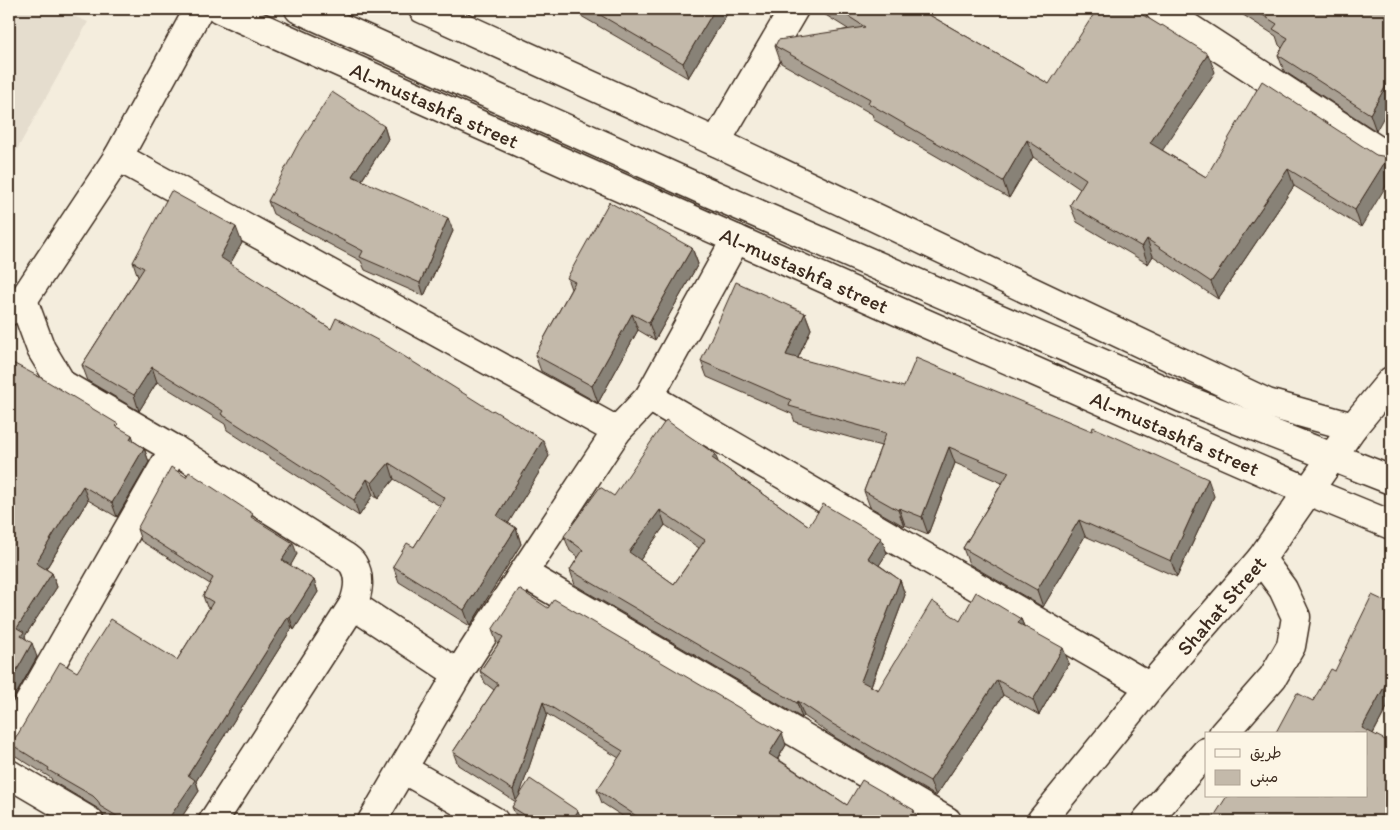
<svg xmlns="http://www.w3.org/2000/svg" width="1400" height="830" viewBox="0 0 1400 830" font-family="Itim,'Playpen Sans Arabic',sans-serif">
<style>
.built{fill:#e5ddce}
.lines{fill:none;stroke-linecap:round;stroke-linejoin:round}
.minor-casing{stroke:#3b2a1e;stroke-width:31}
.primary-casing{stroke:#3b2a1e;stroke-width:31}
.minor{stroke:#fcf5e5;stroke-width:28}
.primary{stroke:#fcf5e5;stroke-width:28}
.wall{fill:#a89f92;stroke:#3b2a1e;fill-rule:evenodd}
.shaded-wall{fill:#888277;stroke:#3b2a1e}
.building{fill:#c3b9aa;stroke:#3b2a1e;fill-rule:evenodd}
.labels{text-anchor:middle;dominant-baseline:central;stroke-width:4;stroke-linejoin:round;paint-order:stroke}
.street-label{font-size:21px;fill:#3b2a1e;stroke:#fcf5e5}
</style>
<rect width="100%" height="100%" fill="#f4eddd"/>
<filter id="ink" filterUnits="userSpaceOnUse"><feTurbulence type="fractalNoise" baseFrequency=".02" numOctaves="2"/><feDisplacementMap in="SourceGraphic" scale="10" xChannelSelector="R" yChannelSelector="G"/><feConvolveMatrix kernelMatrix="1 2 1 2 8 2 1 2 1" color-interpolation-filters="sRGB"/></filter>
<g filter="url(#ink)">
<polygon class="built" points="9,9 57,9 88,22 9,164"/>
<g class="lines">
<g class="minor-casing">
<g id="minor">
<polyline points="423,9 716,142 1267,403 1353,427"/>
<polyline points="1160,9 1391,159"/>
<polyline points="716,142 794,9"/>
<polyline points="118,157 617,431"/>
<path d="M23,300L41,349L62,384L174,449L344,556C347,558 351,561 353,564C361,577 358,593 353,605L458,674"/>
<polyline points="9,311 23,300 118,157 199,9"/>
<polyline points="649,397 1150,687"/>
<polyline points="523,573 947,821"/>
<polyline points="1223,734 1273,677 1291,646 1296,617 1283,589 1261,559"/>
<polyline points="9,738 174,449"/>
<polyline points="403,769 494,821"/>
<polyline points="9,774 89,821"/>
<polyline points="213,821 353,605"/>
<polyline points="372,821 458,674 523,573 617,431 649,397 736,239"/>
<path id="s1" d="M1041,821L1150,687L1261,559L1353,427L1391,381"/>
<polyline points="1146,821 1206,752"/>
</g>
</g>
<g class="primary-casing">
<g id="primary">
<path id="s2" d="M220,9L913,318L1308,491L1391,525"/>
<polyline points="299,9 703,190 1182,398 1391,480"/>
</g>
</g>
<use href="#minor" class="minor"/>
<use href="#primary" class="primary"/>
</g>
<g class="wall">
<polygon points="569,9 730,9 688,78"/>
<polygon points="816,9 919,9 1049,84 1215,72 1162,150 1206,177 1376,155 1361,227 1294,186 1218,299 1153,256 1148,264 1077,222 1070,205 1080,189 1033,157 1009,198 874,120 872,114 781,63 775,46 848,29"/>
<polygon points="1234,9 1391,9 1376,131 1284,71 1278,55 1282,48 1279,45 1276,36"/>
<polygon points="384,126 388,139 362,180 453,231 424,296 365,270 361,261 273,214 268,201"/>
<polygon points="242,243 230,264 331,329 549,456 508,523 516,528 521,544 470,626 399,582 393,566 414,547 440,506 394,479 378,499 373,495 359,516 227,430 225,424 157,382 139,411 88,381 82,365 138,277 133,262"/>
<polygon points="692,248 698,264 655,340 638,330 598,403 541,371 535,355 571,289 567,278"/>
<polygon points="805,313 811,329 798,358 1214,496 1177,577 1085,536 1043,607 969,564 963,548 1002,483 955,463 928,534 905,525 904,526 870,507 864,491 881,446 795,422 792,414 707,377 701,361"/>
<polygon points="9,361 119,428 135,442 144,448 149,462 117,517 88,500 46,569 52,573 57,587 25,636 26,640 37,657 9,707"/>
<path d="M719,463L809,526L881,538L887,553L879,565L900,580L905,595L871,686L878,690L960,621L1021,619L1024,626L1069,663L1039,715L1003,695L936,796L836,738L804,716L802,718L575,585L570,570L578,557L570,551L564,536L614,496ZM665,525L699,548L674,584L640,560Z"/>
<polygon points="256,520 297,554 290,566 314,580 318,592 294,630 292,628 196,781 199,791 179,821 110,821 104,818 102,812 97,808 52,781 51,778 11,753 9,747 9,741 13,740 77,672 177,660 209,608 207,607 203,596 210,584 141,541 137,529"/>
<polygon points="1391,604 1391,700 1373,734 1391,821 1313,701"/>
<polygon points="548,608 786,745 778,759 847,805 914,810 915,814 922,818 923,821 630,821 602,803 597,790 619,758 547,714 519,796 581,818 578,821 526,821 515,814 512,807 516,802 458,765 453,752 494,690 485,683 480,671 498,644 497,643 492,630"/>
</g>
<g class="shaded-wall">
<polygon points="715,9 730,9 688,78 683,63"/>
<polygon points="1208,54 1215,72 1156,160 1150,143"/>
<polygon points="1391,77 1391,104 1376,131 1370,114"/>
<polygon points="384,126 388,139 356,189 352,176"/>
<polygon points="1027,140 1033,157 1009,198 1003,181"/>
<polygon points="1388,157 1391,167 1391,178 1361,227 1355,210"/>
<polygon points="1288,169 1294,186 1218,299 1211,282"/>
<polygon points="448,218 453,231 424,296 420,283"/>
<polygon points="236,227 242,243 225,273 220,257"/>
<polygon points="1147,239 1153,256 1148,264 1142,247"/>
<polygon points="692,248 698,264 655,340 649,323"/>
<polygon points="805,313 811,329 792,371 786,355"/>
<polygon points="632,314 638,330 598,403 592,386"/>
<polygon points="152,367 157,382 139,411 134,395"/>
<polygon points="132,435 137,449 130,439"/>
<polygon points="543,440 549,456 503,532 497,516"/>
<polygon points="949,447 955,463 928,534 922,517"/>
<polygon points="144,448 149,462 117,517 112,503"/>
<polygon points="715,454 721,469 712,458"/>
<polygon points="389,463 394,479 378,499 372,483"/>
<polygon points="367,479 373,495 359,516 354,500"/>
<polygon points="1208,479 1214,496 1177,577 1171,561"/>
<polygon points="83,486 88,500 41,577 36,563"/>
<polygon points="899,508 905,525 904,526 898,510"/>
<polygon points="660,510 665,525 635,567 629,552"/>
<polygon points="1079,520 1085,536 1043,607 1037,590"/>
<polygon points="516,528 521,544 470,626 464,610"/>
<polygon points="881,538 887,553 874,573 868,558"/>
<polygon points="293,543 297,554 287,572 282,560"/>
<polygon points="52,573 57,587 25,636 29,646 26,650 17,628"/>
<polygon points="314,580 318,592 294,630 290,618"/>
<polygon points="900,580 905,595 867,696 861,681"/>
<polygon points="288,617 292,628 196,781 199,791 179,821 167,821 188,775"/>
<polygon points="1021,619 1027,634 1018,623"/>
<polygon points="32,643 37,657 9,707 9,684"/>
<polygon points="1063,648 1069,663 1039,715 1033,700"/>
<polygon points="997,680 1003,695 936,796 930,781"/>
<polygon points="1388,680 1391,689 1391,700 1368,743 1362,728"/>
<polygon points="798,701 804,716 802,718 797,703"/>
<polygon points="543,702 547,714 517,803 513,790"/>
<polygon points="782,733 786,745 773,766 769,754"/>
<polygon points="578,811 581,818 578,821 571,821"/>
</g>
<g class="building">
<polygon points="590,9 715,9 683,63"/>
<polygon points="837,9 919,9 1049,84 1097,9 1133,9 1161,26 1162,25 1208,54 1150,143 1206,177 1262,81 1376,155 1388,157 1355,210 1288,169 1211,282 1147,239 1142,247 1070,205 1086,179 1027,140 1003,181 868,103 870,99 775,46 778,40 865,27"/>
<polygon points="1253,9 1391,9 1391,77 1370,114 1278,55 1288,38 1273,29 1277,24"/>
<polygon points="332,92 384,126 352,176 448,218 420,283 360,257 363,251 268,201 297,146"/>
<polygon points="171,191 236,227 220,257 331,329 336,318 381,342 492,411 493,410 543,440 497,516 516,528 464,610 393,566 407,543 414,547 445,498 389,463 372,483 367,479 354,500 221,414 223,411 152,367 134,395 82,365 144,268 133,262"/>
<polygon points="609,202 692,248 649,323 632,314 592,386 535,355 575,282 567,278"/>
<polygon points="736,282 805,313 786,355 904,387 916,358 1092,431 1093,427 1208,479 1171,561 1079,520 1037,590 963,548 1009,472 949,447 922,517 899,508 898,510 864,491 886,433 789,406 791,400 701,361"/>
<polygon points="9,361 45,380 118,424 116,426 132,435 130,439 144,448 112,503 83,486 36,563 52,573 17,628 24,632 21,636 32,643 9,684"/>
<path d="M666,420L715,454L712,458L809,526L823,504L881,538L868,558L900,580L861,681L878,690L932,601L960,621L976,592L1021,619L1018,623L1063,648L1033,700L997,680L930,781L831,723L798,701L797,703L570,570L583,550L564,536L600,487L614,496ZM660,510L705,540L674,584L629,552Z"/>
<polygon points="171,467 186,477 189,472 253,514 251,517 293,543 282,560 314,580 290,618 288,617 188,775 195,780 167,821 125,821 100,806 98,801 93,796 48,770 49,768 9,743 9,741 13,740 18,734 60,662 77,672 111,619 177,660 213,602 203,596 213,578 137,529"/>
<polygon points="519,589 548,608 554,599 782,733 769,754 847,805 862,780 914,810 913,812 922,818 920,821 644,821 597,790 623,751 543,702 513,790 453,752 498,684 480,671 503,637 492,630"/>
<polygon points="1372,595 1391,604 1391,682 1388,680 1362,728 1391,743 1391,821 1211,821 1227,796 1366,796 1366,734 1275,734 1297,693 1313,701 1331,669 1335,671"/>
<polygon points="530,779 578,811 571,821 534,821 512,807"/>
</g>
</g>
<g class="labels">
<g class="street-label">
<text stroke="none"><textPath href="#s2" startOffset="235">Al-mustashfa street</textPath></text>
<text stroke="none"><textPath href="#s2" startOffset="640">Al-mustashfa street</textPath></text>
<text stroke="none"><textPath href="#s2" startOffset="1045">Al-mustashfa street</textPath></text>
<text stroke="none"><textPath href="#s1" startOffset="281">Shahat Street</textPath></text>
</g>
</g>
<rect width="1400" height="830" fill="none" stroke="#fcf5e5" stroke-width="30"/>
<rect x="15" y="15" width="1370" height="800" fill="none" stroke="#3b2a1e" stroke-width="2" filter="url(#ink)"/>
<rect x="1205" y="732" width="162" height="65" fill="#fcf5e5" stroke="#afa495"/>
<rect x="1215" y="749" width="25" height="8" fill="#fcf5e5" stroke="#afa495"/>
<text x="1250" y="758" font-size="15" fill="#3b2a1e">طريق</text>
<rect x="1215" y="770" width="25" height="15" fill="#c3b9aa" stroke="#afa495"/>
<text x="1250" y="782" font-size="15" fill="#3b2a1e">مبنى</text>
</svg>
